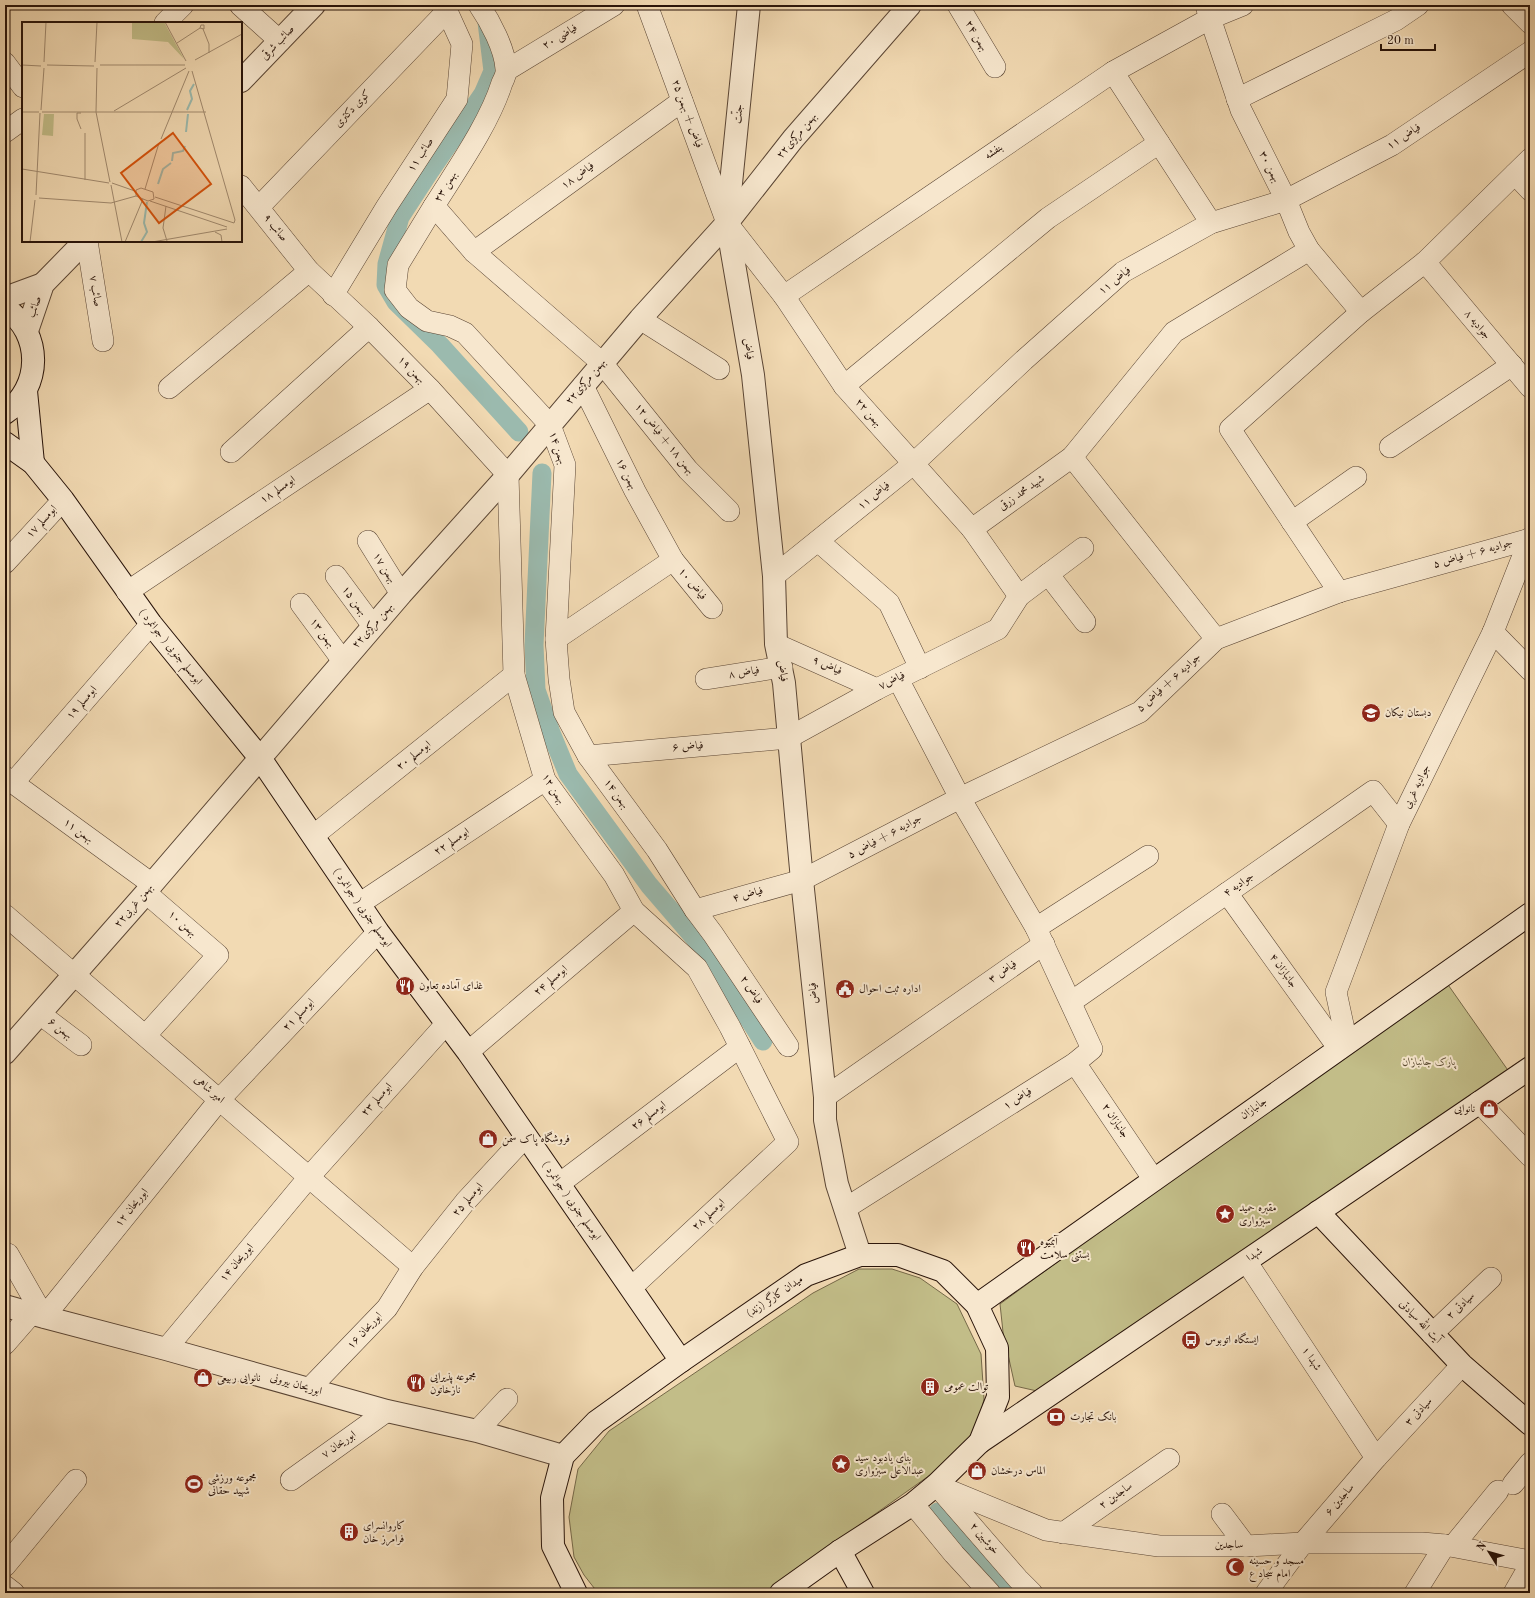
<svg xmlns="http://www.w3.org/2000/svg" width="1535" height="1598" viewBox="0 0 1535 1598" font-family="'Old Standard TT',Amiri,serif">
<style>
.green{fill:#c2bd88;stroke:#756848}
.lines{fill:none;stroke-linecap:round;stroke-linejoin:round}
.canal{stroke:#9bbaae;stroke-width:19}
.minor-casing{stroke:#5a4534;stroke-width:22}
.tertiary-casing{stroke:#5a4534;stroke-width:24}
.secondary-casing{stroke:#281309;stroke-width:24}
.minor{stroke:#f7e7ce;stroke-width:21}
.tertiary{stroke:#f7e7ce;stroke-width:22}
.secondary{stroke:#f7e7ce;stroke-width:22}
.labels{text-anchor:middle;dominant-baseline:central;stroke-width:4;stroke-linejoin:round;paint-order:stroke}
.street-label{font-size:11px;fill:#281309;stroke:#f7e7ce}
.poi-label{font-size:11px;fill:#281309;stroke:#f7e7ce;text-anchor:start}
.park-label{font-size:11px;font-style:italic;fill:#5e4e35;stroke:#f7e7ce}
.inset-river{fill:none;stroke:#9bbaae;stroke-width:2}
.inset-road{fill:none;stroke:#a18a6f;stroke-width:1}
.view{fill:#d5520c;fill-opacity:0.15;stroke:#d5520c;stroke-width:2}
.inset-edge{fill:none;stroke:#281309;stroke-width:2}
</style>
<rect width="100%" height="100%" fill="#f2dab3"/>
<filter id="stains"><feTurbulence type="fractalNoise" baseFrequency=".005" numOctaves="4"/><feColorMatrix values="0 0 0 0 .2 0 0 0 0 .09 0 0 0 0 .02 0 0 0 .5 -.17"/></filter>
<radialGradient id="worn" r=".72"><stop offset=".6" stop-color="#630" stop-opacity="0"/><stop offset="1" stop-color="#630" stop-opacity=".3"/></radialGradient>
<g class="green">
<polygon points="1444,979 1512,1076 1037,1391 1015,1386 1003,1332 1000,1304"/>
<polygon points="859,1269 892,1269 920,1278 957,1304 981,1354 984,1399 978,1426 961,1453 764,1593 598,1593 584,1575 574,1557 569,1517 578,1469 609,1431 813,1293"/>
</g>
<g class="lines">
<g class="canal">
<polyline points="487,22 493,71 483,94 430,171 400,217 387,264 386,285 396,302 440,345 519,432"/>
<polyline points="542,473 534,645 536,690 551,733 568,774 649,885 704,949 763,1041"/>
<polyline points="938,1512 1012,1593"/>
</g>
<g class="minor-casing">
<g id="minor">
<polyline points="240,5 280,41"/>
<path d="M479,5C490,21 505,49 506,69C507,73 504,79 502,83C489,124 457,169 434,206L474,252L602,363L688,470L729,511"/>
<polyline points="647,5 727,223 784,296 844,386 972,529 1019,596"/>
<polyline points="958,5 995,67"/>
<polyline points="1512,5 1530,23"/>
<polyline points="1206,6 1241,110 1286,200 1299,232 1309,250 1361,312"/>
<polyline points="165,23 183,5"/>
<polyline points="5,63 23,87"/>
<polyline points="507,70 614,5"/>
<polyline points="1113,72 1211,223"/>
<polyline points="1237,99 1396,20 1418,5"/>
<polyline points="5,132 23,119"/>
<polyline points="1515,174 1530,190"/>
<polyline points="241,186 309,271 369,327 430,389 508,475 514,675 545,780 614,875 634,911 697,968 730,1027 788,1142 631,1288"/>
<polyline points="434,206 398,265 395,290 409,308 427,321 450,326 465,333 550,425 565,465 556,639 559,679 564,712 588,756 657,850 695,910 713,934 788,1046"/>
<polyline points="259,207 447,11"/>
<polyline points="87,241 103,341"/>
<polyline points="474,252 682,101"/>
<polyline points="1425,262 1530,387"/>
<polyline points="333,295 387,206 457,99 462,44 447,11 442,5"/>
<polyline points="784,296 1113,72 1211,18 1243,5"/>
<polyline points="640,319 719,369"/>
<polyline points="583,386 635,491 673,560 712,608"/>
<polyline points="844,386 1048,218 1159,143"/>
<polyline points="169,388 309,271"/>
<polyline points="1390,447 1512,365"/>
<polyline points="231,452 369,327"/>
<polyline points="1072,457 1216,639"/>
<polyline points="1292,522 1356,477"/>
<polyline points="972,529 1072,457 1174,332 1309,250"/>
<polyline points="368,541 401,594"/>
<polyline points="818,541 889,603 920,668"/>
<polyline points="5,563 63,500"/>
<polyline points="1048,574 1085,622"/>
<polyline points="336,576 373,626"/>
<polyline points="774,576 913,464 1024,360 1123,272 1211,223 1286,200 1392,145 1530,52"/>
<polyline points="127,592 430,389"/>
<polyline points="1339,592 1230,429 1361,312 1425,262 1530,159"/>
<polyline points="301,604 343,661"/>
<polyline points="1493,632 1530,670"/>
<polyline points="556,639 673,560"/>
<polyline points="776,644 877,689"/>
<polyline points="706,679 782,667"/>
<polyline points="588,756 788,738 877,689 998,629 1019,596 1083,548"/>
<polyline points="5,777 152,884"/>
<polyline points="13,783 151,624"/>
<polyline points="313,836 514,675"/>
<polyline points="146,893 218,955 146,1035"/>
<polyline points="1227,893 1339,1049"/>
<polyline points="359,904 545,780"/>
<polyline points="695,910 802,880 960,798 1140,712 1216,639 1339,592 1530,539"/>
<polyline points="5,915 413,1267"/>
<polyline points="1036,928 1148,856"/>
<polyline points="1071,1002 1373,791 1399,824"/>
<polyline points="40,1014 81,1045"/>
<polyline points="1347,1043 1336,992 1399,824 1493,632 1530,538"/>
<polyline points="468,1052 634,911"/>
<polyline points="1075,1063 1154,1180"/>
<polyline points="825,1097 1044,944"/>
<polyline points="1479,1102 1530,1156"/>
<polyline points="559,1184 740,1047"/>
<polyline points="846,1208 1075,1063 1092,1049 1036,928 960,798 898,679"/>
<polyline points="8,1254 44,1317 220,1099 378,932"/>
<polyline points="1246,1261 1376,1458"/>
<polyline points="1432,1334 1491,1278"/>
<polyline points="5,1344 32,1313"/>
<polyline points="166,1349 309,1177 446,1024"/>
<polyline points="309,1389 387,1308 413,1267 465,1202 526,1136"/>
<polyline points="477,1431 507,1399"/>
<polyline points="291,1480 387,1411"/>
<polyline points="1513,1484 1530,1463"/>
<polyline points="936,1485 1046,1530 1159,1546 1246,1546 1303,1543 1422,1543 1445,1545 1530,1561"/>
<polyline points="939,1488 1018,1579 1032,1593"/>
<polyline points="913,1504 954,1554 990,1593"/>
<polyline points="1222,1514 1246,1546"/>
<polyline points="1063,1533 1169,1459"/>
<polyline points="1453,1546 1498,1491"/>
<polyline points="5,1566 76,1480"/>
<polyline points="5,1586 14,1593"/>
<polyline points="1266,1593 1303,1543 1376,1458 1462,1365"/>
<polyline points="1415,1593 1445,1545"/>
<polyline points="1514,1593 1530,1565"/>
</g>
</g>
<g class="tertiary-casing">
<g id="tertiary">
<polyline points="749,5 727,223 753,375 774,576 776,644 784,683 802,880 825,1097 825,1120 837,1184 860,1255"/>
<polyline points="241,81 314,5"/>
<polyline points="5,298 43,284"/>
<polyline points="27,331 43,284 85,241"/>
<polyline points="5,1053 146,893 152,884 401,594 508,475 640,319 727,223 793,139 910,5"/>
<polyline points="5,1306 44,1317 166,1349 387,1411 477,1431 563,1456"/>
</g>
</g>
<g class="secondary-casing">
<g id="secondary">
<path d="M5,308C43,333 42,388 5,413"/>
<polyline points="26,391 33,463"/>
<polyline points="5,443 33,463 63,500 151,624 260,758 378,932 468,1052 681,1361"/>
<polyline points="1318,1212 1462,1365 1530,1424"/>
<polyline points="977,1305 1530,914"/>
<polyline points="980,1442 1530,1068"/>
<polyline points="840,1551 863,1593"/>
<polyline points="576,1593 553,1546 552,1498 563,1456 596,1422 681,1361 806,1275 860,1255 898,1255 943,1271 977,1305 997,1348 998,1397 980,1442 936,1485 913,1504 840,1551 781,1593"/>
</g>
</g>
<use href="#minor" class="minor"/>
<use href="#tertiary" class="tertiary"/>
<use href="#secondary" class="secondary"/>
</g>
<defs>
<g id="school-disc" transform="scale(1)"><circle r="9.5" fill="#8f2418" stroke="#f7e7ce"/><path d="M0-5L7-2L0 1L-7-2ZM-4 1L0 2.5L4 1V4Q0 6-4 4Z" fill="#fff"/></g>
<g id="restaurant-disc" transform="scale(1)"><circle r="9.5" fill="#8f2418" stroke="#f7e7ce"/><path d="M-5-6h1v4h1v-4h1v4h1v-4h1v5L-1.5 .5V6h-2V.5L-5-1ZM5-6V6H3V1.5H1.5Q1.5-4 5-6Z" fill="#fff"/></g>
<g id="civic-disc" transform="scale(1)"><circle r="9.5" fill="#8f2418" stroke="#f7e7ce"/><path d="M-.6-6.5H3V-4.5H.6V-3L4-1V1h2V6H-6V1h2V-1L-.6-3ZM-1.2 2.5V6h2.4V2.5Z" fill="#fff"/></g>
<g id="shop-disc" transform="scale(1)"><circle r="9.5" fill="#8f2418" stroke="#f7e7ce"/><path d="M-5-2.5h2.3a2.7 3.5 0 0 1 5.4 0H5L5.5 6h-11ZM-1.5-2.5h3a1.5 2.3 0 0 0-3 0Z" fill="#fff"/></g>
<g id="sight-disc" transform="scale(1)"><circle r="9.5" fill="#8f2418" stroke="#f7e7ce"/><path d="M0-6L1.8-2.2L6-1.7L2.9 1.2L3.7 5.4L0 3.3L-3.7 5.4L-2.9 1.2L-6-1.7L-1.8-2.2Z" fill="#fff"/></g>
<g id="bus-disc" transform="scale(1)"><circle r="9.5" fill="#8f2418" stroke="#f7e7ce"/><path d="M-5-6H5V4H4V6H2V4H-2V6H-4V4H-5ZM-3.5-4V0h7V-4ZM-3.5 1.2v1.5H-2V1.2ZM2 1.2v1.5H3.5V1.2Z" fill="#fff"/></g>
<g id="building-disc" transform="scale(1)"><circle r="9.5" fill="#8f2418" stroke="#f7e7ce"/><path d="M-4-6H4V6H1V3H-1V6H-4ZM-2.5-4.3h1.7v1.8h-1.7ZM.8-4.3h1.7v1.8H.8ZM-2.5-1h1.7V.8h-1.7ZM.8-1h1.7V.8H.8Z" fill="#fff"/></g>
<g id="bank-disc" transform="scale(1)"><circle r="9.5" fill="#8f2418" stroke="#f7e7ce"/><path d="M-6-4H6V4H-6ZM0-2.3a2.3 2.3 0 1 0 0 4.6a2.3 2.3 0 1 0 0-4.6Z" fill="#fff"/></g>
<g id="stadium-disc" transform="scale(1)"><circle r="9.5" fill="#8f2418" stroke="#f7e7ce"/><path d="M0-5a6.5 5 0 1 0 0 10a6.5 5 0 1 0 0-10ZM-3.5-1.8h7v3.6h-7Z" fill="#fff"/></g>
<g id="mosque-disc" transform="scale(1)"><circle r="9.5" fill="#8f2418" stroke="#f7e7ce"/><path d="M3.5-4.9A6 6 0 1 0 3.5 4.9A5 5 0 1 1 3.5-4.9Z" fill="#fff"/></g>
</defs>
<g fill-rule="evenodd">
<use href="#school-disc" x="1371" y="713"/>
<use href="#restaurant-disc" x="405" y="986"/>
<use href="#civic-disc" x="845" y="989"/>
<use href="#shop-disc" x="1489" y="1109"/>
<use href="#shop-disc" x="488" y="1139"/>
<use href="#sight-disc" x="1225" y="1214"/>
<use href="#restaurant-disc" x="1026" y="1248"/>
<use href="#bus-disc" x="1191" y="1340"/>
<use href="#shop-disc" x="203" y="1378"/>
<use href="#restaurant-disc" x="416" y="1383"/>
<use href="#building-disc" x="930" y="1387"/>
<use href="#bank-disc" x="1056" y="1417"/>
<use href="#sight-disc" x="841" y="1464"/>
<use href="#shop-disc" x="977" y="1471"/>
<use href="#stadium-disc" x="194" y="1484"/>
<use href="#building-disc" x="349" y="1532"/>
<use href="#mosque-disc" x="1235" y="1567"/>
</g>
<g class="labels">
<g class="street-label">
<text transform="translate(976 36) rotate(59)">بهمن ۲۴</text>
<text transform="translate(560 37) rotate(-31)">فیاضی ۲۰</text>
<text transform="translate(278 43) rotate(-46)">صائب شرقی</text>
<text transform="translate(353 109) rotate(-46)">کوی دکتری</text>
<text transform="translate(687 114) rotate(70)">فیاض + بهمن ۲۵</text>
<text transform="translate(739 114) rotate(-84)">جنّت</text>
<text transform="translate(797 136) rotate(-50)">۲۲بهمن مرکزی</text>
<text transform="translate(1404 137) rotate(-33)">فیاض ۱۱</text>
<text transform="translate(994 152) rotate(-34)">بنفشه</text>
<text transform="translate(421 155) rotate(-57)">صائب ۱۱</text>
<text transform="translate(1269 167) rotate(63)">بهمن ۳۰</text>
<text transform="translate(578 176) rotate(-36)">فیاض ۱۸</text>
<text transform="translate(446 187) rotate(-59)">بهمن ۲۳</text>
<text transform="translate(275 228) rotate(51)">صائب ۹</text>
<text transform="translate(1115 281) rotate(-38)">فیاض ۱۱</text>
<text transform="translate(95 291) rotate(81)">صائب ۷</text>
<text transform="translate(35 307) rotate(-70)">صائب</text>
<text transform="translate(1477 325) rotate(50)">جوادیه ۸</text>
<text transform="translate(748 349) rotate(80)">فیاض</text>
<text transform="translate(411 370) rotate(46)">بهمن ۱۹</text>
<text transform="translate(586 382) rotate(-50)">۲۲بهمن مرکزی</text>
<text transform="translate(868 413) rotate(48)">بهمن ۲۲</text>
<text transform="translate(664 439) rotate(51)">بهمن ۱۸ + فیاض ۱۲</text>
<text transform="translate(557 448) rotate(72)">بهمن ۱۴</text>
<text transform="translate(626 474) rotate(63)">بهمن ۱۶</text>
<text transform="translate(278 490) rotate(-34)">ابومسلم ۱۸</text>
<text transform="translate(1022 493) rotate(-35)">شهید محمد زرقی</text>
<text transform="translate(874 496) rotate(-39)">فیاض ۱۱</text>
<text transform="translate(42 522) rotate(-47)">ابومسلم ۱۷</text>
<text transform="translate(1473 554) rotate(-16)">جوادیه ۶ + فیاض ۵</text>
<text transform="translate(384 568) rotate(58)">بهمن ۱۷</text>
<text transform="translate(692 584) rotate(51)">فیاض ۱۰</text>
<text transform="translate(354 601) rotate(54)">بهمن ۱۵</text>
<text transform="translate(373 626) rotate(-49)">۲۲بهمن مرکزی</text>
<text transform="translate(322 633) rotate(53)">بهمن ۱۳</text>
<text transform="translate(170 647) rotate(51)">ابومسلم جنوبی ( جوانمرد )</text>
<text transform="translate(827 666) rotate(24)">فیاض ۹</text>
<text transform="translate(782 671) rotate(80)">فیاض</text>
<text transform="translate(744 673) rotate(-9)">فیاض ۸</text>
<text transform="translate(892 681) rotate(-26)">فیاض۷</text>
<text transform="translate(1169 683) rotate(-42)">جوادیه ۶ + فیاض ۵</text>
<text transform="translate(82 703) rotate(-49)">ابومسلم ۱۹</text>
<text transform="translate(688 747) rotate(-5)">فیاض ۶</text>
<text transform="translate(414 756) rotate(-38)">ابومسلم ۲۰</text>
<text transform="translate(1417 787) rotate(-64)">جوادیه غربی</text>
<text transform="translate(553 789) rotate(58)">بهمن ۱۲</text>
<text transform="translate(616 794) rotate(54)">بهمن ۱۴</text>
<text transform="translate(78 831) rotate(36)">بهمن ۱۱</text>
<text transform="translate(885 837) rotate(-28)">جوادیه ۶ + فیاض ۵</text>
<text transform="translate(452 842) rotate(-34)">ابومسلم ۲۲</text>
<text transform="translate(1239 885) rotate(-35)">جوادیه ۴</text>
<text transform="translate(748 895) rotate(-16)">فیاض ۴</text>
<text transform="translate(134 906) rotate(-50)">۲۲بهمن غربی</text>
<text transform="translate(362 908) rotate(55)">ابومسلم جنوبی ( جوانمرد )</text>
<text transform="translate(182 924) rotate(41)">بهمن ۱۰</text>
<text transform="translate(1283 971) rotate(54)">جانبازان ۴</text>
<text transform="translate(1003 972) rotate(-35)">فیاض ۳</text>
<text transform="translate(551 981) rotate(-40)">ابومسلم ۲۴</text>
<text transform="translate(751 990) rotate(56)">فیاض ۲</text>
<text transform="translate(814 993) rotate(-96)">فیاض</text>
<text transform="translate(299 1015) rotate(-46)">ابومسلم ۲۱</text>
<text transform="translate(60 1029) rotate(38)">بهمن ۶</text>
<text transform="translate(209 1090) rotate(41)">امیر شاهی</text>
<text transform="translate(1018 1099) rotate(-32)">فیاض ۱</text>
<text transform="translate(377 1100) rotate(-48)">ابومسلم ۲۳</text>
<text transform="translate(1254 1109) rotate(-35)">جانبازان</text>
<text transform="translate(649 1116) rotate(-37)">ابومسلم ۲۶</text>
<text transform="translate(1115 1121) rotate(56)">جانبازان ۲</text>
<text transform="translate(468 1200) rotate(-49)">ابومسلم ۲۵</text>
<text transform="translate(571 1201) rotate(55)">ابومسلم جنوبی ( جوانمرد )</text>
<text transform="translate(132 1208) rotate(-51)">ابوریحان ۱۲</text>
<text transform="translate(709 1215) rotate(-43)">ابومسلم ۲۸</text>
<text transform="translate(1255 1255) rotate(-34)">شهدا</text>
<text transform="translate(237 1263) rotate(-50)">ابوریحان ۱۴</text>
<text transform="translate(775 1297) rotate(-34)">میدان کارگر (زند)</text>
<text transform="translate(1461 1306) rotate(-43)">سیادتی ۲</text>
<text transform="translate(1420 1322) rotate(46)">آیت الله سیادتی</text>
<text transform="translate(365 1331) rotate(-47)">ابوریحان ۱۶</text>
<text transform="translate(1311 1359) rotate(57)">شهدا ۱</text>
<text transform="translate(296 1385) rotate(16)">ابوریحان بیرونی</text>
<text transform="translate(1419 1412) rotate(-47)">سیادتی ۳</text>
<text transform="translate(339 1445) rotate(-35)">ابوریحان ۷</text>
<text transform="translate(1116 1496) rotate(-35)">ساجدین ۲</text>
<text transform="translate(1340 1500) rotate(-49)">ساجدین ۶</text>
<text transform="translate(984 1539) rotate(49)">خوشبین ۲</text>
<text x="1229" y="1545">ساجدین</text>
</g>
<g class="poi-label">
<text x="1385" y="713">دبستان نیکان</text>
<text x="419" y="986">غذای آماده تعاون</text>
<text x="859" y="989">اداره ثبت احوال</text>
<text x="1475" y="1109" text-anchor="end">نانوایی</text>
<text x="502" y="1139">فروشگاه پاک سمن</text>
<text x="1239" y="1208">مقبره حمید<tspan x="1239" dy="13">سبزواری</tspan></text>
<text x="1040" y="1242">آبمیوه<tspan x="1040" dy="13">بستنی سلامت</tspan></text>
<text x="1205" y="1340">ایستگاه اتوبوس</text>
<text x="430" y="1377">مجموعه پذیرایی<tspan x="430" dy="13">نازخاتون</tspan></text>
<text x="217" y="1378">نانوایی ربیعی</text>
<text x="944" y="1387">توالت عمومی</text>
<text x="1070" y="1417">بانک تجارت</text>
<text x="855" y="1458">بنای یادبود سید<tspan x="855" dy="13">عبدالاعلی سبزواری</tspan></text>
<text x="991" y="1471">الماس درخشان</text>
<text x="208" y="1478">مجموعه ورزشی<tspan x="208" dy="13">شهید حقانی</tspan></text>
<text x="363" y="1526">کاروانسرای<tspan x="363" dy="13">فرامرز خان</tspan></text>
<text x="1249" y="1561">مسجد و حسینه<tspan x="1249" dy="13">امام سجاد ع</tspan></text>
</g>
<g class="park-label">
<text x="1429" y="1062">پارک جانبازان</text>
</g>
</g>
<g transform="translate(22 22)">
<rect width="220" height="220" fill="#f2dab3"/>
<path d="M110,0H142L162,37L146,20L110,17ZM22,92H32L31,114L20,113Z" fill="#c2bd88"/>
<path class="inset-river" d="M165,88L170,77L168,69L172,62M164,110L166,92M150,139L151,131L161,129L163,124M136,162L141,147L149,141M119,220L125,210L122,201L125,180"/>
<path class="inset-road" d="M143,0L164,39M181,7L187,22V31M155,21L178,6L182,7V3H179L178,6M173,38L220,12M22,40L24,0M73,40L75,0M0,43L19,44M25,43L72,44M78,43H163M75,46L74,90L88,160M19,88L22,46M92,89L164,46M0,90H17M20,90H184M59,91H55V97L59,107M63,111V158M139,117L167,49M0,147L87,161M90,161L113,169M89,163L100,220M119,166L131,170L132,177L126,179L114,174V168ZM123,167L137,121M14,173L18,91M133,175L212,201L213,198L170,49M17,176L89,181L114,174M128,179L205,205M144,184L141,206L145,219M193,210L199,213L200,220M8,220L13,178M103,220L121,177M130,220L205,207"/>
<path class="view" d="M151,111L189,162L137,201L99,151Z"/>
<rect width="220" height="220" class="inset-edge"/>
</g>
<rect width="1535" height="1598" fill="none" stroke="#f2dab3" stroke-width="20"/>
<rect x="6" y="6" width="1523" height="1586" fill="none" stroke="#281309" stroke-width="2"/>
<rect x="10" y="10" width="1515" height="1578" fill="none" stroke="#281309"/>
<g transform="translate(1489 1552) rotate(307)" stroke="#f7e7ce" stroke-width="3" paint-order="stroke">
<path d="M0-3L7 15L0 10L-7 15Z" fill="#281309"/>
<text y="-6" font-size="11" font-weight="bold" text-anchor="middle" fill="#281309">N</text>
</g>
<path d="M1381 44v6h54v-6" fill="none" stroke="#281309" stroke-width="2"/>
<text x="1387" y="44" font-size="12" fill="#281309" stroke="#f7e7ce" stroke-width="3" paint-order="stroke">20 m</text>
<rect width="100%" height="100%" filter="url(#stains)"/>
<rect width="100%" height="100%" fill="url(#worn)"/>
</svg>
